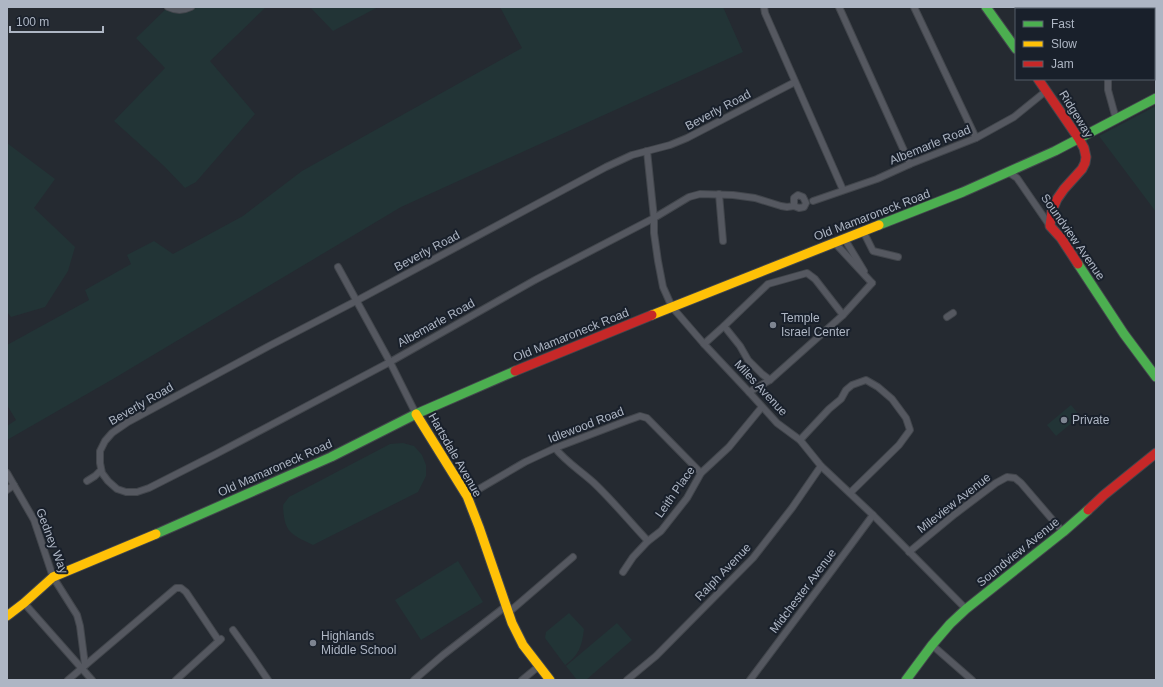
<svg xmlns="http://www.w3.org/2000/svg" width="1163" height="687" viewBox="0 0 1163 687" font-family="Helvetica,sans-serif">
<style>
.green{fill:#223436}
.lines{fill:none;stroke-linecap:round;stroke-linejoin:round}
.street-casing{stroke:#42464c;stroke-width:8}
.fast-casing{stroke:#42464c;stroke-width:11}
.slow-casing{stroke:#42464c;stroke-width:11}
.jam-casing{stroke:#42464c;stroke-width:11}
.street{stroke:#555860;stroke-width:6}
.fast{stroke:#4caf50;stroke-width:9}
.slow{stroke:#ffc107;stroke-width:9}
.jam{stroke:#c62828;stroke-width:9}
.poi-dot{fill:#7e8591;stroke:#19202b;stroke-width:1.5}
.labels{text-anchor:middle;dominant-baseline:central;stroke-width:4;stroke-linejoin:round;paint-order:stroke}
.street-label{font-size:12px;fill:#aeb6c4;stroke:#19202b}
.poi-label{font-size:12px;fill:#aeb6c4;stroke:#19202b;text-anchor:start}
</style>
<rect width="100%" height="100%" fill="#252a31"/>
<g class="green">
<polygon points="168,7 266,7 210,61 255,114 196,182 185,188 164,166 114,121 165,68 136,38"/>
<polygon points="310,7 378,7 333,31"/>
<polygon points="500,7 723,7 743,52 401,207 113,379 7,440 7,426 16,420 7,405 7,345 89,300 85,290 131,264 127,255 154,241 173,254 243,216 302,171 522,48"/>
<polygon points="1156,106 1156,212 1099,136"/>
<polygon points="7,143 55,179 34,208 75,247 68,271 45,307 11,317 7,312"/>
<polygon points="1071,405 1080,416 1056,436 1047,425"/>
<path d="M403,443L414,446L422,455L426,465V476L418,492L313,545C290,534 284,532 283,505L289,497L390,444Z"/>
<polygon points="458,561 483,602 421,640 395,600"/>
<path d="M569,613L584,629C582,646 579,655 565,665L545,638L546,632Z"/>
<polygon points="617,623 632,640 586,680 577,680 566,666"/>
</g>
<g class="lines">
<g class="street-casing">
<g id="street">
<path d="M168,7C176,11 183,11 191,7"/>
<polyline points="764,7 765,13 843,190"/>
<polyline points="839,7 910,164"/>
<polyline points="914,7 976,138"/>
<polyline points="1090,7 1092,9"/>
<polyline points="1154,14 1156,12"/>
<polyline points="1108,79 1108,90 1116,119"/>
<polyline points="647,151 654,218 654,233 658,261 663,287 672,307 704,344 749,392 777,423 800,440 821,466 873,515 966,609"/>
<polyline points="1008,172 1017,178 1050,226"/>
<polyline points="719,194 723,241"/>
<polyline points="813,201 877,179 910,164 976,138 1014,117 1046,91"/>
<polyline points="794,206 794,198 798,195 803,197 806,203 804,207 799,208 794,206 787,207 781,206 755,198 733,195 700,194 689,197 654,218 535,280 390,362 216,454 149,488 137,492 126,492 117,489 108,481 102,473 100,463 100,451 105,441 112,433 128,422 269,346 356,301 606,167 632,155 670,145 687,138 795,82"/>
<polyline points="863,231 873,251 898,257"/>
<polyline points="844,238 864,271"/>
<polyline points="834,242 872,283"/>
<polyline points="338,267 390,362 416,414"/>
<polyline points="843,315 872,283"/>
<polyline points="947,317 953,313"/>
<polyline points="724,326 740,346 748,360 762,374 770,380"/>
<polyline points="704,344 724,326 768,284 807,273 815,279 843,315 770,380 749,392"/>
<polyline points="800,440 829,409 841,399 846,390 852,385 866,380 878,387 892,399 906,418 910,430 899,445 850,493"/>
<path d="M555,448C566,462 581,471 594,483C613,501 630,522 648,541"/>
<polyline points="7,473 34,520 53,577 77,615 80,626 85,665"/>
<polyline points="87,481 95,476 101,470"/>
<polyline points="7,490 14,485"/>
<polyline points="467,496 525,462 555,448 626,421 640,416 647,418 701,473"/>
<polyline points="909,552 955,514 996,483 1007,477 1015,478 1021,483 1063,532"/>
<polyline points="623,572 633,557 648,541 661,531 687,498 701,473 729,447 762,407"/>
<polyline points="24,603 92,680"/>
<polyline points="508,613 573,557"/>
<polyline points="233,630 253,658 268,680"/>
<polyline points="932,645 972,680"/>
<polyline points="68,680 176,588 181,588 186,592 219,641"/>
<polyline points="176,680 221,639"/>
<polyline points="414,680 443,655 506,606"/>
<polyline points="522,680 539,666"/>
<polyline points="627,680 656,656 753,558 792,508 821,466"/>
<polyline points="750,680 833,569 873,515"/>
</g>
</g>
<g class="fast-casing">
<g id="fast">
<polyline points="986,7 1016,49"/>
<polyline points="879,225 963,192 1055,151 1156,98"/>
<polyline points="1078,264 1124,334 1156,377"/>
<polyline points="156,534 331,457 416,414 515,371"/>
<polyline points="906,680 932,645 950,624 966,609 1063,532 1088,510"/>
</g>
</g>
<g class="slow-casing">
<g id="slow">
<polyline points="652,315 879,225"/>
<polyline points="416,414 467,496 479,527 512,623 523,645 550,680"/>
<polyline points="7,616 24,603 53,577 156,534"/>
</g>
</g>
<g class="jam-casing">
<g id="jam">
<polyline points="1038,79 1079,139 1084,148 1086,157 1085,163 1082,169 1064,189 1057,199 1052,211 1050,226 1061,238 1078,264"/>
<polyline points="515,371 652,315"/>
<polyline points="1088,510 1104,495 1156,453"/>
</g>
</g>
<use href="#street" class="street"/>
<use href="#fast" class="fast"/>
<use href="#slow" class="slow"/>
<use href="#jam" class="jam"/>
</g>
<g class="poi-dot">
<circle cx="773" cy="325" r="4"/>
<circle cx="1064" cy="420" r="4"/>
<circle cx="313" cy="643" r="4"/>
</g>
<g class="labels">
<g class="street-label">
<text transform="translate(718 110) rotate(-28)">Beverly Road</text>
<text transform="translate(1076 114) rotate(58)">Ridgeway</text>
<text transform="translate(930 145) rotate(-22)">Albemarle Road</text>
<text transform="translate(872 215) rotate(-21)">Old Mamaroneck Road</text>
<text transform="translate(1073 237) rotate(55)">Soundview Avenue</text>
<text transform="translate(427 251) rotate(-28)">Beverly Road</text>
<text transform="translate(436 323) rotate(-29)">Albemarle Road</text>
<text transform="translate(571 335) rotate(-22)">Old Mamaroneck Road</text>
<text transform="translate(761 388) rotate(47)">Miles Avenue</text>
<text transform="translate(141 404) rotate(-30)">Beverly Road</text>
<text transform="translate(586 425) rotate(-21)">Idlewood Road</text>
<text transform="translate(455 455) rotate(60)">Hartsdale Avenue</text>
<text transform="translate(275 468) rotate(-24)">Old Mamaroneck Road</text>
<text transform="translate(675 492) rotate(-55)">Leith Place</text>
<text transform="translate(954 503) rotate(-38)">Mileview Avenue</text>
<text transform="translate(52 541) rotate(69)">Gedney Way</text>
<text transform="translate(1018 552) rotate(-39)">Soundview Avenue</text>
<text transform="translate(723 572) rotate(-46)">Ralph Avenue</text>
<text transform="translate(803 591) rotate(-53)">Midchester Avenue</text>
</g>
<g class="poi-label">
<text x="781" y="318">Temple<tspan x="781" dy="14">Israel Center</tspan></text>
<text x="1072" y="420">Private</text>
<text x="321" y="636">Highlands<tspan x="321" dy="14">Middle School</tspan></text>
</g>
</g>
<rect width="1163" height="687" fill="none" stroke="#aeb6c4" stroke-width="16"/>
<rect x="1015" y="8" width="140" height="72" fill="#19202b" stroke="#555c68"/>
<rect x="1023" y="21" width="20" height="6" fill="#4caf50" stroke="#555c68"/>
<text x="1051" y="28" font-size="12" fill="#aeb6c4">Fast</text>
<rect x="1023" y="41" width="20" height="6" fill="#ffc107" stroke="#555c68"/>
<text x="1051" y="48" font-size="12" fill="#aeb6c4">Slow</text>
<rect x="1023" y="61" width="20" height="6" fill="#c62828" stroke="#555c68"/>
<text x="1051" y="68" font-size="12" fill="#aeb6c4">Jam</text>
<path d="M10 26v6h93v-6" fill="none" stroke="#aeb6c4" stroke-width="2"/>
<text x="16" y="26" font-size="12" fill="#aeb6c4" stroke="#19202b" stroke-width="3" paint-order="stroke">100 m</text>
</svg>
